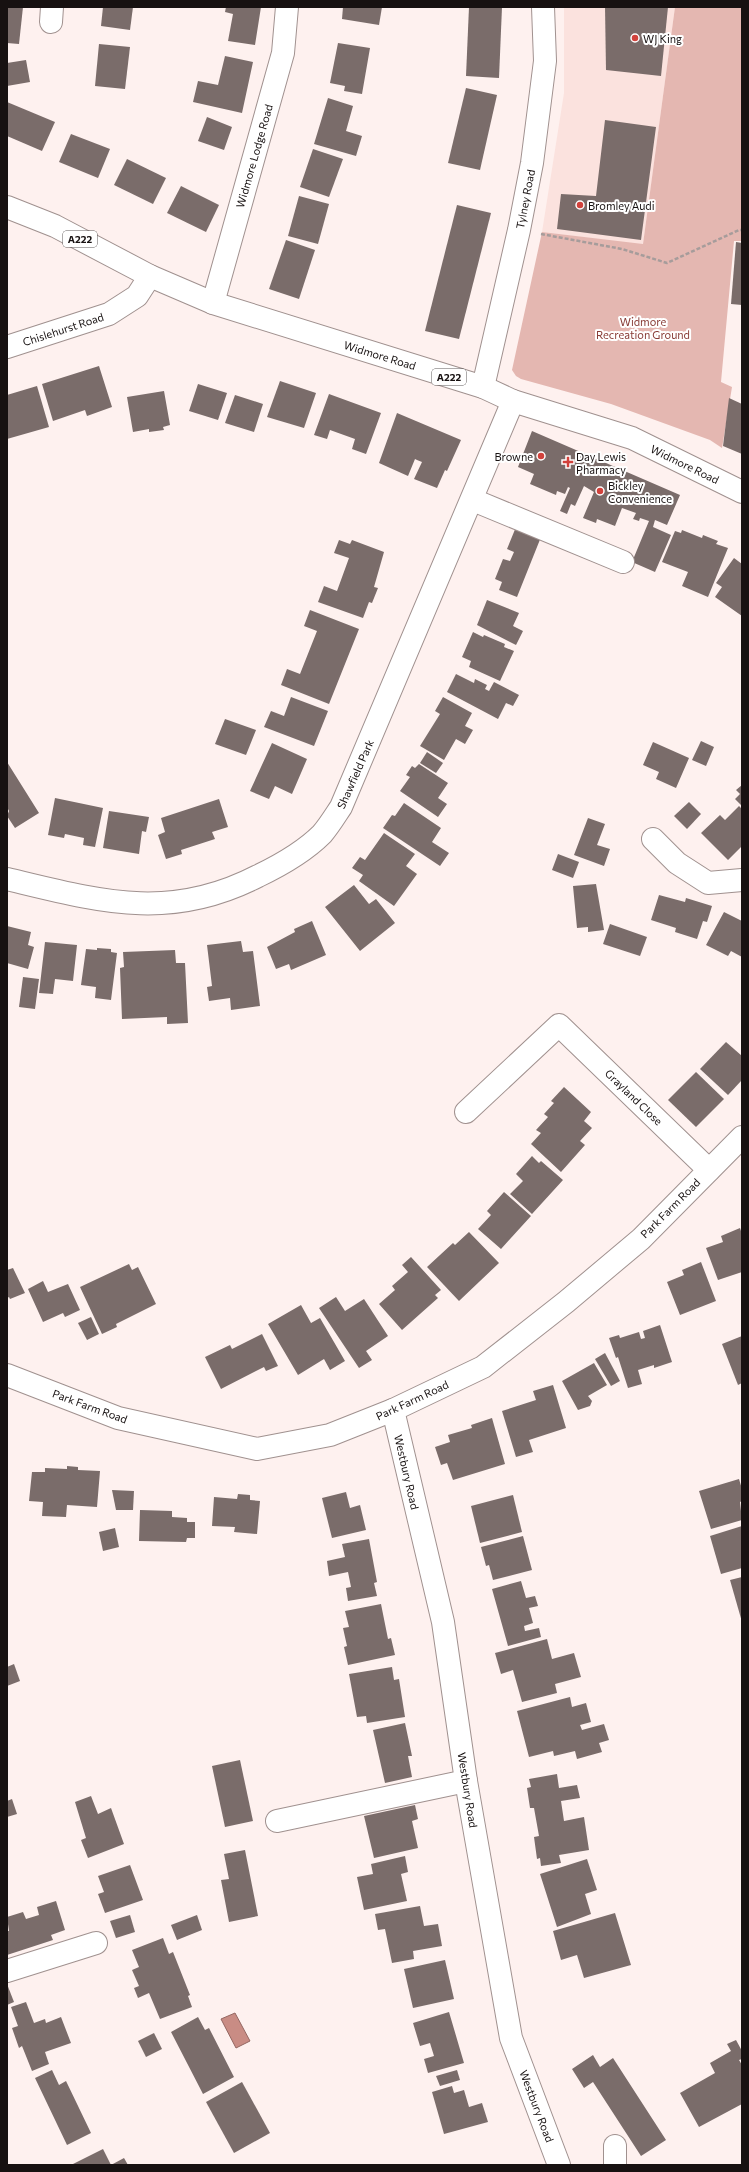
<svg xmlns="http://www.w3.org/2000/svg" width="749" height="2172" viewBox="0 0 749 2172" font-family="Commissioner,sans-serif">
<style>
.built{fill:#fbe2de}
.green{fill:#e4b7b1}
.water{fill:#c98c84;stroke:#946762}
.building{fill:#7a6c6a}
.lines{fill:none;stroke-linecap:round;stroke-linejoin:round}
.minor-casing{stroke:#a0918f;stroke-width:24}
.major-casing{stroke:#a0918f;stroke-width:24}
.path{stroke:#a69c9b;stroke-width:2.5;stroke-dasharray:4 2;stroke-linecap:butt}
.minor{stroke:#fff;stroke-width:22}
.major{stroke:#fff;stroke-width:22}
.poi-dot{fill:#d1423c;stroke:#fff;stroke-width:1.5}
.labels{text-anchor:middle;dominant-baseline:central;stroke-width:4;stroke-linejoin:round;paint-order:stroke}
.shield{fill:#fff;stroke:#5d5858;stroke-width:1}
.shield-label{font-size:10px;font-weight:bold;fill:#171111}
.poi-label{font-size:11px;fill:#171111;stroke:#fff;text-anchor:start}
.street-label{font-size:11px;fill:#171111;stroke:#fff}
.park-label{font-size:11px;fill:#873b35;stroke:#fff}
</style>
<rect width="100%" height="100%" fill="#fef1ef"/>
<polygon class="built" points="564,7 675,7 643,245 542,232 564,93"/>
<polygon class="green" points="675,7 742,7 742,241 734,241 721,382 732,387 722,448 710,440 611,404 521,379 516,376 512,370 542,232 643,244"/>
<polygon class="water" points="235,2013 250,2041 236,2048 221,2019"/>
<g class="building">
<polygon points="7,7 23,7 19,44 7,43"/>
<polygon points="103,7 133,7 130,30 101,26"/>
<polygon points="226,7 261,7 255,45 228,41 233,14 225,12"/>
<polygon points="343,7 382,7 379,25 342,19"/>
<polygon points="469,7 502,7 499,78 466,76"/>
<polygon points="605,7 668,7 661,76 606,70"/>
<polygon points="338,43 370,48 362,94 344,91 345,86 330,83"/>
<polygon points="99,44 130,47 125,89 95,86"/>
<polygon points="225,56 253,62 242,113 193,102 198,81 218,85"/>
<polygon points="26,60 30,82 7,86 7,63"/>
<polygon points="466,88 497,95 480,170 448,163"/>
<polygon points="328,98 353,106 346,131 362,136 356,156 314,144"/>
<polygon points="7,102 55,122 42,151 7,136"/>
<polygon points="207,117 232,127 224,150 198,141"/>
<polygon points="605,120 656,127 641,240 557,229 561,194 596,196"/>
<polygon points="71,134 110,149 98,178 59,162"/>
<polygon points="313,149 343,159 329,197 300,187"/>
<polygon points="127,159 166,178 153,204 114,185"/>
<polygon points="181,186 219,205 206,232 167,213"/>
<polygon points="299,196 329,204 318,244 288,236"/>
<polygon points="457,205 491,213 459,339 425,331"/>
<polygon points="286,240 315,250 299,299 269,289"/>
<polygon points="736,242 742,243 742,305 731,304"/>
<polygon points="99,366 112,407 87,416 85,410 53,421 42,384"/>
<polygon points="280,381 316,393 304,428 267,417"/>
<polygon points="198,384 227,393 218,420 189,411"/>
<polygon points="37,386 49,427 7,439 7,395"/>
<polygon points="164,391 170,425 163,427 164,430 149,432 149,429 133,432 127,397"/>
<polygon points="329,394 381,413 366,454 352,449 355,439 330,430 327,439 314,435"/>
<polygon points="235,395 263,404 254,432 225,423"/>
<polygon points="729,398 742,404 742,454 723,446"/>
<polygon points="397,413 461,440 447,471 445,470 437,488 414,479 422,462 417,460 415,459 408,476 379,463"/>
<polygon points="532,431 680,495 667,525 655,520 653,527 671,535 655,572 632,562 649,521 640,518 639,521 633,519 636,513 622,508 615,526 597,519 596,523 583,518 594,492 584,486 575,506 571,504 567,514 560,511 570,488 568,487 565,494 557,491 556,495 530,484 534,474 518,467"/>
<polygon points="516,527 541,537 517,597 499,590 502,582 495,579 503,559 510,561 514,552 507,549"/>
<polygon points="682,530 702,538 703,535 718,541 716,544 728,548 708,597 682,586 688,572 662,562 675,531 681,533"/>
<polygon points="339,540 350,544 352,540 384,552 374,587 378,588 372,603 369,602 363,618 318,602 324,586 337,591 349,558 334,553"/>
<polygon points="734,558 742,564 742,616 715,597 722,587 716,583"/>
<polygon points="487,600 519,613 513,626 523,631 516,645 477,625"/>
<polygon points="310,610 359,629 329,704 281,685 287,669 300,674 317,631 304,626"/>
<polygon points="473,632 483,637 484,635 505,644 504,647 514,651 500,681 469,667 471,661 462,657"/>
<polygon points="456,674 474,683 475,679 487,685 485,689 489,691 494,682 519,695 513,706 506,703 498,719 447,692"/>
<polygon points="291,697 328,711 314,746 264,727 271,711 284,716"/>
<polygon points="443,697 472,713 465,726 473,730 465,744 456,739 444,760 420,746 440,714 435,711"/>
<polygon points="225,719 256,730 246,755 215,744"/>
<polygon points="701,741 714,747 706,766 692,760"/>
<polygon points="653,742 689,758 676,788 656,779 659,772 643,765"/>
<polygon points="272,743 307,759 292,794 275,786 269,799 250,791"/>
<polygon points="427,752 443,763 436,773 420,763"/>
<polygon points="7,762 39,813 15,828 7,816 9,811 7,807"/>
<polygon points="419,764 448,783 438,798 447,804 438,817 400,791 410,777 406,775 412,766 415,768"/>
<polygon points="742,785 742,806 735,799 740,794 736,790"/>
<polygon points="55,798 103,808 95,847 83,845 84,838 65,834 64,838 48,835"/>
<polygon points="219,799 228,827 212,832 215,839 181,850 182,854 166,859 158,835 165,832 161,818"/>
<polygon points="689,802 701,814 687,829 674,816"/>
<polygon points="404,803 441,828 432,842 449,853 440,866 383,828 392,815 395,816"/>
<polygon points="739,806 742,809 742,846 728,860 701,833 720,815 725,820"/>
<polygon points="109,811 149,817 146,832 142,831 139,854 103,848"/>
<polygon points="588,818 605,824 597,845 610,849 604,866 574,855"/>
<polygon points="384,833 415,854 406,866 417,874 394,906 359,881 363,875 352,868 360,857 365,860"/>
<polygon points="558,854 579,862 573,878 552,870"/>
<polygon points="596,884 604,930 588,932 588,927 577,928 573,886"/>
<polygon points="354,885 369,904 376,899 395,923 360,951 325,907"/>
<polygon points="659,895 685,902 686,898 712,906 707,922 703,921 697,939 675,932 676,928 651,920"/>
<polygon points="724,912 742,921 742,957 731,951 728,956 706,945"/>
<polygon points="312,921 326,955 291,970 289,964 276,969 267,947 295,932 294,929"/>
<polygon points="610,924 647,937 640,956 603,944"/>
<polygon points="7,926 31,932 28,945 34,947 28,969 7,963"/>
<polygon points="241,941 243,952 253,951 260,1006 231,1010 230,998 209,1001 207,987 212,986 207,945"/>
<polygon points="45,942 77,945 73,981 55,979 53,994 39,993"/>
<polygon points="97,948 111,949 111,952 117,953 111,1000 95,998 96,987 81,985 86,949 97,950"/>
<polygon points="175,950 176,963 185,963 188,1023 167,1024 167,1017 122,1019 120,968 124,967 123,952"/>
<polygon points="23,977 39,979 35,1009 19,1007"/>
<polygon points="726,1042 742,1056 742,1080 728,1095 700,1069"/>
<polygon points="696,1072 724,1099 696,1127 668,1100"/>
<polygon points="564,1087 591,1112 584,1121 592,1128 580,1141 585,1145 561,1172 531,1144 541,1133 536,1130 548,1117 544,1114 554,1103 551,1101"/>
<polygon points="532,1156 539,1163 541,1161 563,1180 532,1214 510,1194 523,1181 516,1174"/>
<polygon points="504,1192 531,1216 501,1249 478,1229 491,1215 487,1211"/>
<polygon points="740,1228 742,1234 742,1272 718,1280 706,1248 723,1242 721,1236"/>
<polygon points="469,1232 499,1263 459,1301 427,1267 453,1243 455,1245"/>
<polygon points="411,1257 441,1290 435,1295 438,1298 402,1330 379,1304 395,1290 392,1286 408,1272 402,1265"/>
<polygon points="701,1262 716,1301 680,1315 667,1282 684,1275 682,1270"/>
<polygon points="129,1264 132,1270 138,1267 156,1304 116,1324 117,1327 102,1334 80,1287"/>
<polygon points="13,1268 25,1293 10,1299 9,1297 7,1298 7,1270"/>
<polygon points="43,1281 48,1292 68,1284 80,1310 65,1317 63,1313 43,1322 28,1289"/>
<polygon points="336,1297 345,1311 364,1299 388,1336 366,1351 372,1360 359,1368 319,1308"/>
<polygon points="301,1305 311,1323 320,1318 345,1361 330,1370 324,1359 298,1375 268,1324"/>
<polygon points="91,1317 99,1334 87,1340 78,1323"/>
<polygon points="660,1325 672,1362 654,1368 654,1365 638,1370 642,1384 628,1388 618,1357 616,1358 609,1338 619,1335 620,1338 639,1332 641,1339 645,1338 643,1331"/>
<polygon points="262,1334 278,1366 266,1371 264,1367 221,1389 205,1357 230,1345 232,1349"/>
<polygon points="742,1336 742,1383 738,1385 722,1344"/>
<polygon points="605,1353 620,1381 611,1386 595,1359"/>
<polygon points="594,1363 607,1385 588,1396 592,1401 590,1406 578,1410 562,1381"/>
<polygon points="553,1385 566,1428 529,1440 533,1452 516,1457 502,1411 536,1400 533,1391"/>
<polygon points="492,1418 505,1464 453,1480 447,1463 441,1465 435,1447 450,1442 448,1435 472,1428 471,1425"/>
<polygon points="67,1466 78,1467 78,1470 100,1471 97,1507 67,1505 66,1517 42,1516 43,1502 29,1501 32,1472 45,1472 45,1468 67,1469"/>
<polygon points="739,1479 742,1489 742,1501 740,1502 742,1520 711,1529 699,1491"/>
<polygon points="112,1490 134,1491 133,1510 116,1510"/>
<polygon points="346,1492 350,1508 360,1505 366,1530 332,1538 322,1498"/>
<polygon points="238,1494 250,1495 250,1500 260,1501 257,1534 234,1532 235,1527 212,1526 214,1497 237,1499"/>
<polygon points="513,1495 522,1532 480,1543 471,1506"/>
<polygon points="140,1510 172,1511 172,1517 187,1518 187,1522 195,1522 195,1538 187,1538 186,1542 139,1541"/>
<polygon points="742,1526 742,1568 721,1574 710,1536"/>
<polygon points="115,1528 119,1547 103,1551 99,1532"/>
<polygon points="523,1536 532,1570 493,1580 489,1565 486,1566 481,1547"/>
<polygon points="369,1539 377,1582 374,1583 377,1596 348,1601 346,1588 351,1587 348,1572 329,1576 327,1561 345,1557 342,1544"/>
<polygon points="742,1577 742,1622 730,1580"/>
<polygon points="521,1581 526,1598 535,1596 538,1606 529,1608 533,1623 524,1626 525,1631 539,1628 541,1637 508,1646 492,1589"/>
<polygon points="381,1604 388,1639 391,1638 395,1655 348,1665 344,1647 347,1646 343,1628 349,1627 345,1611"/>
<polygon points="547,1639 552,1659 574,1653 581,1677 555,1684 557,1693 522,1702 513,1670 501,1674 495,1653"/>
<polygon points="14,1664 20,1681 7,1686 7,1667"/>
<polygon points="392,1667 394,1680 399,1679 405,1717 367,1723 366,1716 357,1717 349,1674"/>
<polygon points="570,1697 572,1707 586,1703 591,1722 580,1725 582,1730 604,1724 609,1740 599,1743 602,1752 577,1759 575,1751 554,1756 553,1751 529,1757 517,1711"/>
<polygon points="405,1723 412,1756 408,1756 412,1777 385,1783 373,1730"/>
<polygon points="240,1760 253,1821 225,1827 212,1766"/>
<polygon points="557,1774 559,1788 577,1785 580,1798 561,1801 564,1821 584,1817 589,1850 559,1855 561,1863 541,1866 540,1858 537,1859 534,1837 539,1836 534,1808 530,1808 527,1788 531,1787 529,1779"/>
<polygon points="91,1796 98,1814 111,1808 124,1844 88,1858 81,1840 86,1838 75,1802"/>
<polygon points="12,1799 17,1814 7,1817 7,1801"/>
<polygon points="415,1805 418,1819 412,1821 418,1848 374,1858 364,1816"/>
<polygon points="245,1850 258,1916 229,1922 221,1880 229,1879 224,1854"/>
<polygon points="405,1856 408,1872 401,1874 407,1901 364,1910 357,1877 373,1874 371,1864"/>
<polygon points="587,1859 597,1890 585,1894 591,1914 557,1927 540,1874"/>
<polygon points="130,1865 143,1900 105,1913 98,1894 104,1892 98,1876"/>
<polygon points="56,1901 65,1930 51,1935 53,1940 7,1955 7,1931 9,1931 7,1917 23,1912 26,1919 39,1915 37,1907"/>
<polygon points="420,1906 424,1926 438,1924 442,1946 413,1951 414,1959 392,1963 385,1929 378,1930 375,1914"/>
<polygon points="615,1913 631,1965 584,1978 577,1955 561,1960 553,1931"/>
<polygon points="130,1915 135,1932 116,1938 110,1921"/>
<polygon points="197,1915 202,1930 177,1940 171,1925"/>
<polygon points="163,1938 169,1954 173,1952 190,1995 188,1996 192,2007 160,2019 149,1993 138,1998 134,1988 139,1986 132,1970 139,1967 132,1950"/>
<polygon points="445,1960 454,1999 413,2008 404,1969"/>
<polygon points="7,1984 14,2002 7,2005"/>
<polygon points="26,2002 34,2023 45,2019 46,2023 61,2017 71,2043 45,2052 49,2064 32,2071 22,2046 19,2048 12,2028 18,2026 11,2007"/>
<polygon points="449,2012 464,2063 428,2073 424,2059 434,2056 430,2043 420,2046 413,2023"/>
<polygon points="198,2017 205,2030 209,2028 234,2077 203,2094 171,2032"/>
<polygon points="154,2033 162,2049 146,2057 138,2041"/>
<polygon points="736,2040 742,2051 742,2059 739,2060 742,2065 742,2104 699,2127 680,2093 715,2073 710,2063 731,2051 727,2044"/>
<polygon points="593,2055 600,2067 613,2058 666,2140 641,2156 593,2082 584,2088 572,2069"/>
<polygon points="52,2070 59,2085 66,2081 91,2133 67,2145 35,2078"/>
<polygon points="457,2070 460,2080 440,2086 436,2076"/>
<polygon points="242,2082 270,2133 234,2153 206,2102"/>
<polygon points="452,2086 454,2093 464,2090 469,2107 482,2103 488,2122 444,2134 432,2092"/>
<polygon points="103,2149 111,2165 124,2158 128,2165 71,2165"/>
</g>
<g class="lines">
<g class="minor-casing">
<g id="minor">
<polyline points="51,22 52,7"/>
<polyline points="213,303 283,53 287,7"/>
<polyline points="483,387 519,230 532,163 545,61 543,7"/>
<polyline points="473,500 623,562"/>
<polyline points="653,839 677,863 708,883 742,880"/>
<path d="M7,879C99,901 169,922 258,876C281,865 304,852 322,834C329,826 335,816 341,807L513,401"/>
<polyline points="466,1112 559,1025 709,1170"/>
<polyline points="7,1375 118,1418 257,1449 330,1435 393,1410 483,1367 566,1302 641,1239 742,1137"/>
<polyline points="393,1410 443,1622 466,1781 511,2038 559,2165"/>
<polyline points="277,1821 466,1781"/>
<polyline points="7,1971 96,1943"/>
<polyline points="615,2165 615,2146"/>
</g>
</g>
<g class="major-casing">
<g id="major">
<polyline points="7,207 55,226 150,276 213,303 483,387 513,401 632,438 742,492"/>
<polyline points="7,347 109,314 137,296 150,276"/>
</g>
</g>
<polyline class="path" points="541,234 622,249 667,263 739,230 742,230"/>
<use href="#minor" class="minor"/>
<use href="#major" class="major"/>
</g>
<g class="poi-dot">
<circle cx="635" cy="38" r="4"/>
<circle cx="580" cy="205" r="4"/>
<circle cx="541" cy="456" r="4"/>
<path d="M566 456h4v4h4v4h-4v4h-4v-4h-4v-4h4z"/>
<circle cx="600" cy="491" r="4"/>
</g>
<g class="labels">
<g class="shield">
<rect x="63" y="231" width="34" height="16" rx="3"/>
<rect x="432" y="369" width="34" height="16" rx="3"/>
</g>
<g class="shield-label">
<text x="80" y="239">A222</text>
<text x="449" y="377">A222</text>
</g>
<g class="poi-label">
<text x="643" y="38">WJ King</text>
<text x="588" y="205">Bromley Audi</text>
<text x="533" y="456" text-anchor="end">Browne</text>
<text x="576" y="456">Day Lewis<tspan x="576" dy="13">Pharmacy</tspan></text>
<text x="608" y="485">Bickley<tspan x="608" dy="13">Convenience</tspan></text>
</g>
<g class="street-label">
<text transform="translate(254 156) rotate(-74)">Widmore Lodge Road</text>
<text transform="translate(525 199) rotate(-79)">Tylney Road</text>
<text transform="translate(63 329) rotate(-18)">Chislehurst Road</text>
<text transform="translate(380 355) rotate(17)">Widmore Road</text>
<text transform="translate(685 464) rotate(26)">Widmore Road</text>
<text transform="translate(355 774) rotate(-66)">Shawfield Park</text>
<text transform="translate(634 1097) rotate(44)">Grayland Close</text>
<text transform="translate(670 1208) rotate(-45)">Park Farm Road</text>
<text transform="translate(412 1400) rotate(-25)">Park Farm Road</text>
<text transform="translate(90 1406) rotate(20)">Park Farm Road</text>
<text transform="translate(407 1472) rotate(77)">Westbury Road</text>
<text transform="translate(468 1790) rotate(81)">Westbury Road</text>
<text transform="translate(537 2106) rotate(69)">Westbury Road</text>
</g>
<g class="park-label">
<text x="643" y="321">Widmore<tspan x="643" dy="13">Recreation Ground</tspan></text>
</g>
</g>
<rect width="749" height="2172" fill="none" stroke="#171111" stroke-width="16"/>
</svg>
